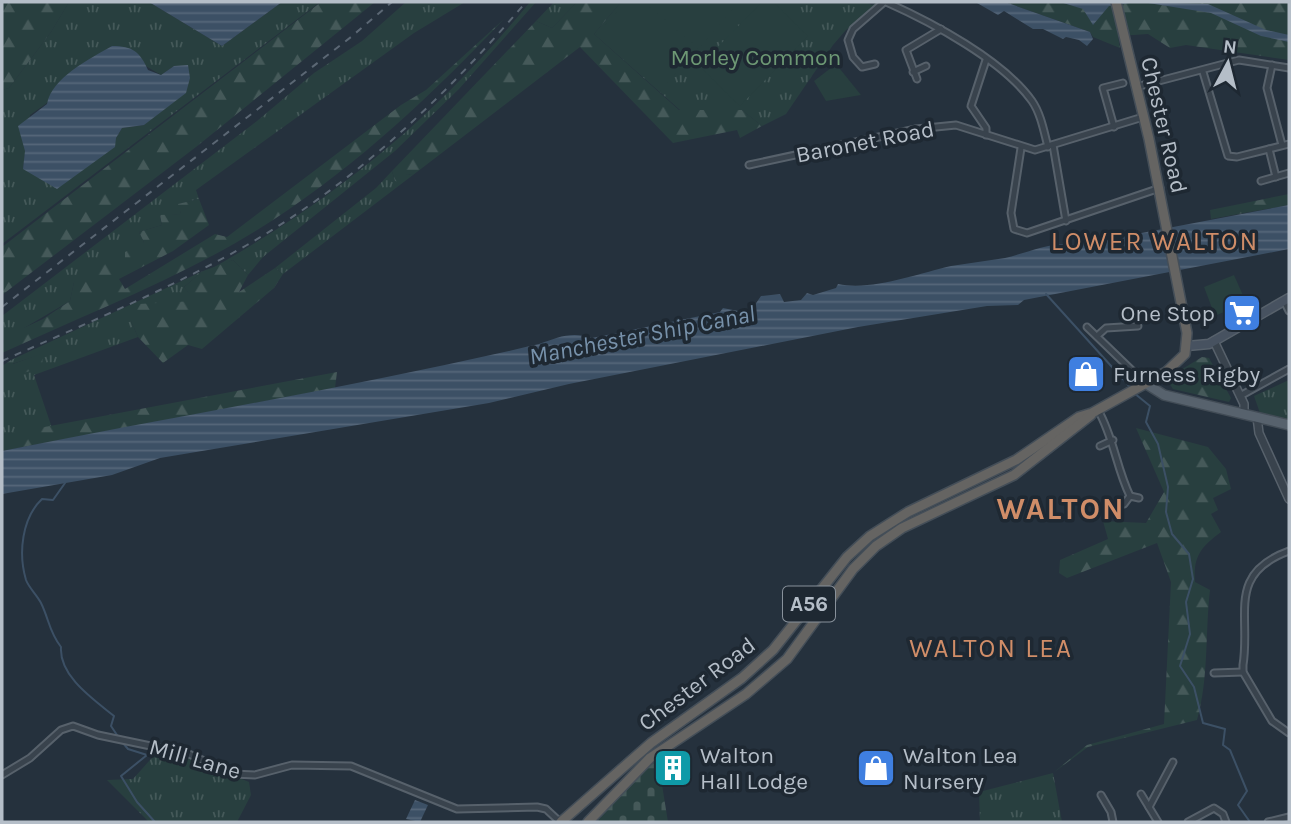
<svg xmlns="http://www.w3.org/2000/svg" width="1291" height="824" viewBox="0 0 1291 824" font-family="Karla,sans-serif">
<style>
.grass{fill:url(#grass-tufts);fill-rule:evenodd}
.forest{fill:url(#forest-firs)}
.cemetery{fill:url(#cemetery-stones)}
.garden{fill:#283f3f}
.water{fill:url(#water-rules)}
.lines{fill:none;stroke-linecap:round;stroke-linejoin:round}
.stream{stroke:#3c5065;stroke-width:2}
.minor-casing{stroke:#57616b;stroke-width:9}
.tertiary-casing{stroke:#57616b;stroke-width:10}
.secondary-casing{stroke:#57616b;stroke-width:11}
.primary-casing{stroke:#424c56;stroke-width:12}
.trunk-casing{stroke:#444e58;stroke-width:12}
.minor{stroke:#39434d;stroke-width:5}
.tertiary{stroke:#39434d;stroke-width:7}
.secondary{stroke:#475260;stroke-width:8}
.primary{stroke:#57626d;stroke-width:9}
.trunk{stroke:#656462;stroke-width:9}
.rail{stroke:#5b6774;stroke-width:2;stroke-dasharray:7 7;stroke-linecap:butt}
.labels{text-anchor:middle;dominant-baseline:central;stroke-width:7;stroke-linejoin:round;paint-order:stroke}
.shield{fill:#1e2832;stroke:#88919b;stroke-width:2}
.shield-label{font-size:21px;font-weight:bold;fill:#b5bec8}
.park-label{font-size:23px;fill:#6d9874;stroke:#1e2832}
.street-label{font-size:23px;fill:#b5bec8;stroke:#1e2832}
.poi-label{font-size:23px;fill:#b5bec8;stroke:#1e2832;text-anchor:start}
.water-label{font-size:24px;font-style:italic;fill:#7791aa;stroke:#1e2832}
.quarter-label{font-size:26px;letter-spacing:2px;fill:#d08d68;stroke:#1e2832}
.district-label{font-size:30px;font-weight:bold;letter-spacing:2px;fill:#d08d68;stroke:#1e2832}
</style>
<defs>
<pattern id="grass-tufts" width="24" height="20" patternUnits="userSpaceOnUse" patternTransform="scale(1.75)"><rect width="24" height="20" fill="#283f3f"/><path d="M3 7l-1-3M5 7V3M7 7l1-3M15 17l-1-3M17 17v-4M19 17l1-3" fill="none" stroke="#455959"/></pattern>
<pattern id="forest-firs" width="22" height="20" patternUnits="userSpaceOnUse" patternTransform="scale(1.75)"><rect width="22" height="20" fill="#283f3f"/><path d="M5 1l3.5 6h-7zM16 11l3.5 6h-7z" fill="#455959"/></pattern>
<pattern id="cemetery-stones" width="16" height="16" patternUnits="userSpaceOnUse" patternTransform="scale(1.75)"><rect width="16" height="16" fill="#283f3f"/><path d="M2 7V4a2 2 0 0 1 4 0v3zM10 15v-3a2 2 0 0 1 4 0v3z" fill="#455959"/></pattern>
<pattern id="water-rules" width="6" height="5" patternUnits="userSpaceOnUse" patternTransform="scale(1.75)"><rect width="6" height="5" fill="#3c5065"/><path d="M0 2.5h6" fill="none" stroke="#56677a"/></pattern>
</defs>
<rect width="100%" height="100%" fill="#25313d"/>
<g class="grass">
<path d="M69,2H149L222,46L282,2H320L2,244V90L9,88L51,32ZM112,46L161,75L174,66L144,125L122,128L116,138L23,169L30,115L47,103L70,74Z"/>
<polygon points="406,2 465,2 414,33 196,190 199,199 179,204 181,214 160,216 162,225 139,232 144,242 125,266 74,282 70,301 2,341 2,316 257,121 314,73 362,41"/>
<path d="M530,2H536L459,89L395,151L263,257L248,275L233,260L211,269C342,194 434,118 530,2Z"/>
<polygon points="554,2 577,2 552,28 536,21"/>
<polygon points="621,2 866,2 872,5 877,2 878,6 846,30 833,45 786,114 762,126 742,110 680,110 594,34"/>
<polygon points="392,171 395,181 407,174 413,175 283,274 275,268 376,188"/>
<polygon points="203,271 184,287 196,301 131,321 138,337 34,375 52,428 2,435 2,380 42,354 12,364 11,360"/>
<polygon points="1289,380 1289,420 1260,413 1254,396"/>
<polygon points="158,751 187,756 249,782 251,795 237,822 149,822 107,780 133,779"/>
<polygon points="1053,773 1062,822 980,822 979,792"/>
</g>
<g class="forest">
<polygon points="2,2 69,2 51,32 9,88 2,90"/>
<polygon points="321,2 375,2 196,147 2,295 2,247"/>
<polygon points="577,2 621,2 594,34 679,110 742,110 762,126 740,138 737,130 673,143 580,47 413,175 407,174 401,182 395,181 392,171 536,21 552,28"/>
<polygon points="1005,2 1289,2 1289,60 1186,45 1170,48 1148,34 1118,36 1120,48 1093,37 1090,32"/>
<path d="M504,19C433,94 360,163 273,220C189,275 93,311 2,353L4,337L43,319L70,301L74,282L93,268L114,261L125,266V252L144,242L139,232L162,225L160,215L181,214L178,204L199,199L209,225L173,251L119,279L125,289L215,234L227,237L401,105L426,90Z"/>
<polygon points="1289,194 1289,205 1211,219 1210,210"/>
<polygon points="233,260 248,275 239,292 275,268 283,274 274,288 202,349 188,345 163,363 138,337 131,321 139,304 195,301 184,287 203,271"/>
<polygon points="43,353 42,367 2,380 2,366 11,360 13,364"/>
<polygon points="1202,357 1209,358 1231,398 1229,402 1173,389 1169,383 1171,376"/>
<polygon points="337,372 335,388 2,451 2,435"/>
<path d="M1136,428L1208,447L1226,469L1231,489L1213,498L1218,510L1211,514L1221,532C1201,547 1193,556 1195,582L1210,590C1205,633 1209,678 1197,720L1088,747L1053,773L1087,745L1164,724L1171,582L1157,543L1067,578L1059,573L1060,560L1108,539L1103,521L1146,523L1164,492Z"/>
</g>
<polygon class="cemetery" points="658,760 668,822 597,822 632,779"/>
<g class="garden">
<polygon points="626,2 644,2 698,48 660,91 596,35"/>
<polygon points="649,2 737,2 738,3 701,46"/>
<polygon points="762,2 773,2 808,36 740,106 699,66"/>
<polygon points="836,64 861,95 826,101 814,81"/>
<polygon points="1234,275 1246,302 1215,316 1204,287"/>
</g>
<g class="water">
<polygon points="149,2 282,2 222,46"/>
<polygon points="969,2 1005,2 1090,32 1093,39 1087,46 1079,40 1066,37 1063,39 1043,29 1033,29 1004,11 998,15 977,3"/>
<polygon points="1060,2 1136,2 1109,6 1093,25 1083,9"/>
<polygon points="1142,2 1208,4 1266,30 1289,35 1289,42 1261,36 1211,13"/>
<path d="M112,46C133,46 140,52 148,70L161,75L174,66L188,65L190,78L186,93L144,125L122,128L116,138L115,147L57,189L23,169L25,151L18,126L47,104C52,77 90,59 112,46Z"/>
<path d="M1289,205V249L1024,300L1018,305L987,306L858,327L569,384L489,403L160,458L112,475L2,494V451C182,415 360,386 539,344C558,337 572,331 592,338L720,312L723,308L738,311L752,309L761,296L780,294L784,302L801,300L807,293L813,295L836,288L838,284C872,291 916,274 951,266C969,263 987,261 1005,258C1027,253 1054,240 1077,245L1084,239L1094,242Z"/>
<polygon points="415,800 428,805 420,822 406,819"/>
</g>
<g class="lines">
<g class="stream">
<polyline points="1046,294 1131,388"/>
<polyline points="1134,393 1150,406 1146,422 1158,444 1168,487 1166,512 1172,534 1189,554 1193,579 1186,602 1190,634 1180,666 1194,687 1203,723 1225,729 1223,745 1230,750 1247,791 1238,805 1250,822"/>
<path d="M65,483L53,500L42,499C22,518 18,553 26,580C29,588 37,595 41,603C49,619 49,632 61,647C59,676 93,699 114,716L111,726L119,738"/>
<polyline points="123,743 128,749 147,755 121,776 137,802 155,822"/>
</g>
<g class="minor-casing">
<g id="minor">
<path d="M886,2C931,22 1003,60 1032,101C1041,114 1044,132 1048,147"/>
<polyline points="875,64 862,67 853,57 848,40 853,29 884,2"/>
<polyline points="1272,65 1267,88 1282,145"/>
<polyline points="913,72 926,66"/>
<polyline points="1203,72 1228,156 1237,157 1289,144"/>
<polyline points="917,79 906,50 941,29"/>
<polyline points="1136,87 1239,60 1289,68"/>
<polyline points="1114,127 1103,88 1123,83"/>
<polyline points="986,135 986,128 971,106 986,60"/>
<polyline points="1053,145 1066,221"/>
<polyline points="1021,148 1011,213 1014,229 1027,233 1160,188"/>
<polyline points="1269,149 1276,177"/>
<polyline points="749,165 916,129 956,125 1035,150 1143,117"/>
<polyline points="1261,181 1289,173"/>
<polyline points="1284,301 1289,311"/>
<polyline points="1087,327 1145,383"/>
<polyline points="1097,336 1106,328 1138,326"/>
<polyline points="1240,396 1289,369"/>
<path d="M1098,410C1114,438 1116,467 1130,496"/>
<polyline points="1100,446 1113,440"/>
<polyline points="1124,504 1130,496 1139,498"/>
<path d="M1289,551C1226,574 1251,615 1243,665V672L1272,721L1289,733"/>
<polyline points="1214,673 1243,672"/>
<polyline points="2,775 30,758 61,730 73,726 98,735 189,754 233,774 255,775 292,765 351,766 457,809 537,807 546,809 560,822"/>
<polyline points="1141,794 1158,822"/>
<polyline points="1101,795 1111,812 1113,822"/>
<polyline points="1149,807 1173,762"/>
<polyline points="1188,822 1214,808 1223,814 1226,822"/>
<polyline points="1268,822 1289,817"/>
</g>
</g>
<g class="tertiary-casing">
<g id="tertiary">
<polyline points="1214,341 1244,404 1244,414"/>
<polyline points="1257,417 1259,433 1289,499"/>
</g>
</g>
<g class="secondary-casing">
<polyline id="secondary" points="1187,346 1209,344 1289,298"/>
</g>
<g class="primary-casing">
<polyline id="primary" points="1145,383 1164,395 1289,425"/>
</g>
<g class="trunk-casing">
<g id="trunk">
<polyline points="561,822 651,743 742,678 773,650 847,557 870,536 908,512 1016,460 1079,417 1092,413 1166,372 1185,354 1187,333 1149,139 1116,2"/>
<polyline points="588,822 650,758 746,694 787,659 853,569 876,546 902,528 1014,475 1091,415"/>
</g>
</g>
<use href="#minor" class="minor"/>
<use href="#tertiary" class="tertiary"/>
<use href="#secondary" class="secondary"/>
<use href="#primary" class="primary"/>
<use href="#trunk" class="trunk"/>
<g class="rail">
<polyline points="2,307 351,37 392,2"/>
<path d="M2,361C84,324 168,290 247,245C355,183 445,97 526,2"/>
</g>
</g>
<defs>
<g id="supermarket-square" transform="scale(2.0125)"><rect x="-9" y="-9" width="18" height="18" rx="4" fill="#3f7fe0" stroke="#1e2832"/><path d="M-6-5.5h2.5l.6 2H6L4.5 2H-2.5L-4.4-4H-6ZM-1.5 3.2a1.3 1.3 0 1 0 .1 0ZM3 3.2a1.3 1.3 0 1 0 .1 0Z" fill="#fff"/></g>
<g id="shop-square" transform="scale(2.0125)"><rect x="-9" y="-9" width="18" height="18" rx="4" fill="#3f7fe0" stroke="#1e2832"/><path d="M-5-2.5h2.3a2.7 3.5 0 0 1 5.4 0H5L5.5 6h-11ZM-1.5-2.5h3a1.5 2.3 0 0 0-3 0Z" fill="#fff"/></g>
<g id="building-square" transform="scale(2.0125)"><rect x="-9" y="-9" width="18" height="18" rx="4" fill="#0f9aa8" stroke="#1e2832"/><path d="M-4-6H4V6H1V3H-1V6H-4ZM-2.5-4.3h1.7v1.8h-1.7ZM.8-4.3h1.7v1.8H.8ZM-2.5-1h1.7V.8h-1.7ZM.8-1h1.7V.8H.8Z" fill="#fff"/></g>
</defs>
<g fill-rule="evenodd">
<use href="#supermarket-square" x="1242" y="313"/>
<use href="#shop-square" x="1086" y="374"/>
<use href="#building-square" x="673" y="768"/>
<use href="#shop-square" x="876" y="768"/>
</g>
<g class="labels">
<rect class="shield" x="783" y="586.5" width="52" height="35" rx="5"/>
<g class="shield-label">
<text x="809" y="604">A56</text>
</g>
<g class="park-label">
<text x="756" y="57">Morley Common</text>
</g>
<g class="street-label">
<text transform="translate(1164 125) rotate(77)">Chester Road</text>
<text transform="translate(865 142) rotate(-11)">Baronet Road</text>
<text transform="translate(697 684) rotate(-37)">Chester Road</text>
<text transform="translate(195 759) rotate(16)">Mill Lane</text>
</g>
<g class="poi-label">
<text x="1215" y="313" text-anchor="end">One Stop</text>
<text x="1113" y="374">Furness Rigby</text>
<text x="700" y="755">Walton<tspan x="700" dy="26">Hall Lodge</tspan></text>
<text x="903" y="755">Walton Lea<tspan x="903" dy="26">Nursery</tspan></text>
</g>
<g class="water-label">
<text transform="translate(642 335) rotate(-11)">Manchester Ship Canal</text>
</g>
<g class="quarter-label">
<text x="1155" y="241">LOWER WALTON</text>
<text x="991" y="648">WALTON LEA</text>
</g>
<g class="district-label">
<text x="1061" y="509">WALTON</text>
</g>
</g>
<rect width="1291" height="824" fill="none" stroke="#b5bec8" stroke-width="7"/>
<g transform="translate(1228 63) rotate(7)" stroke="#1e2832" stroke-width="5" paint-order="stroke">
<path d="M0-5L12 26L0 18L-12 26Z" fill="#b5bec8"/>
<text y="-10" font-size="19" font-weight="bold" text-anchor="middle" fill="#b5bec8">N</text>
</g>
</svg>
